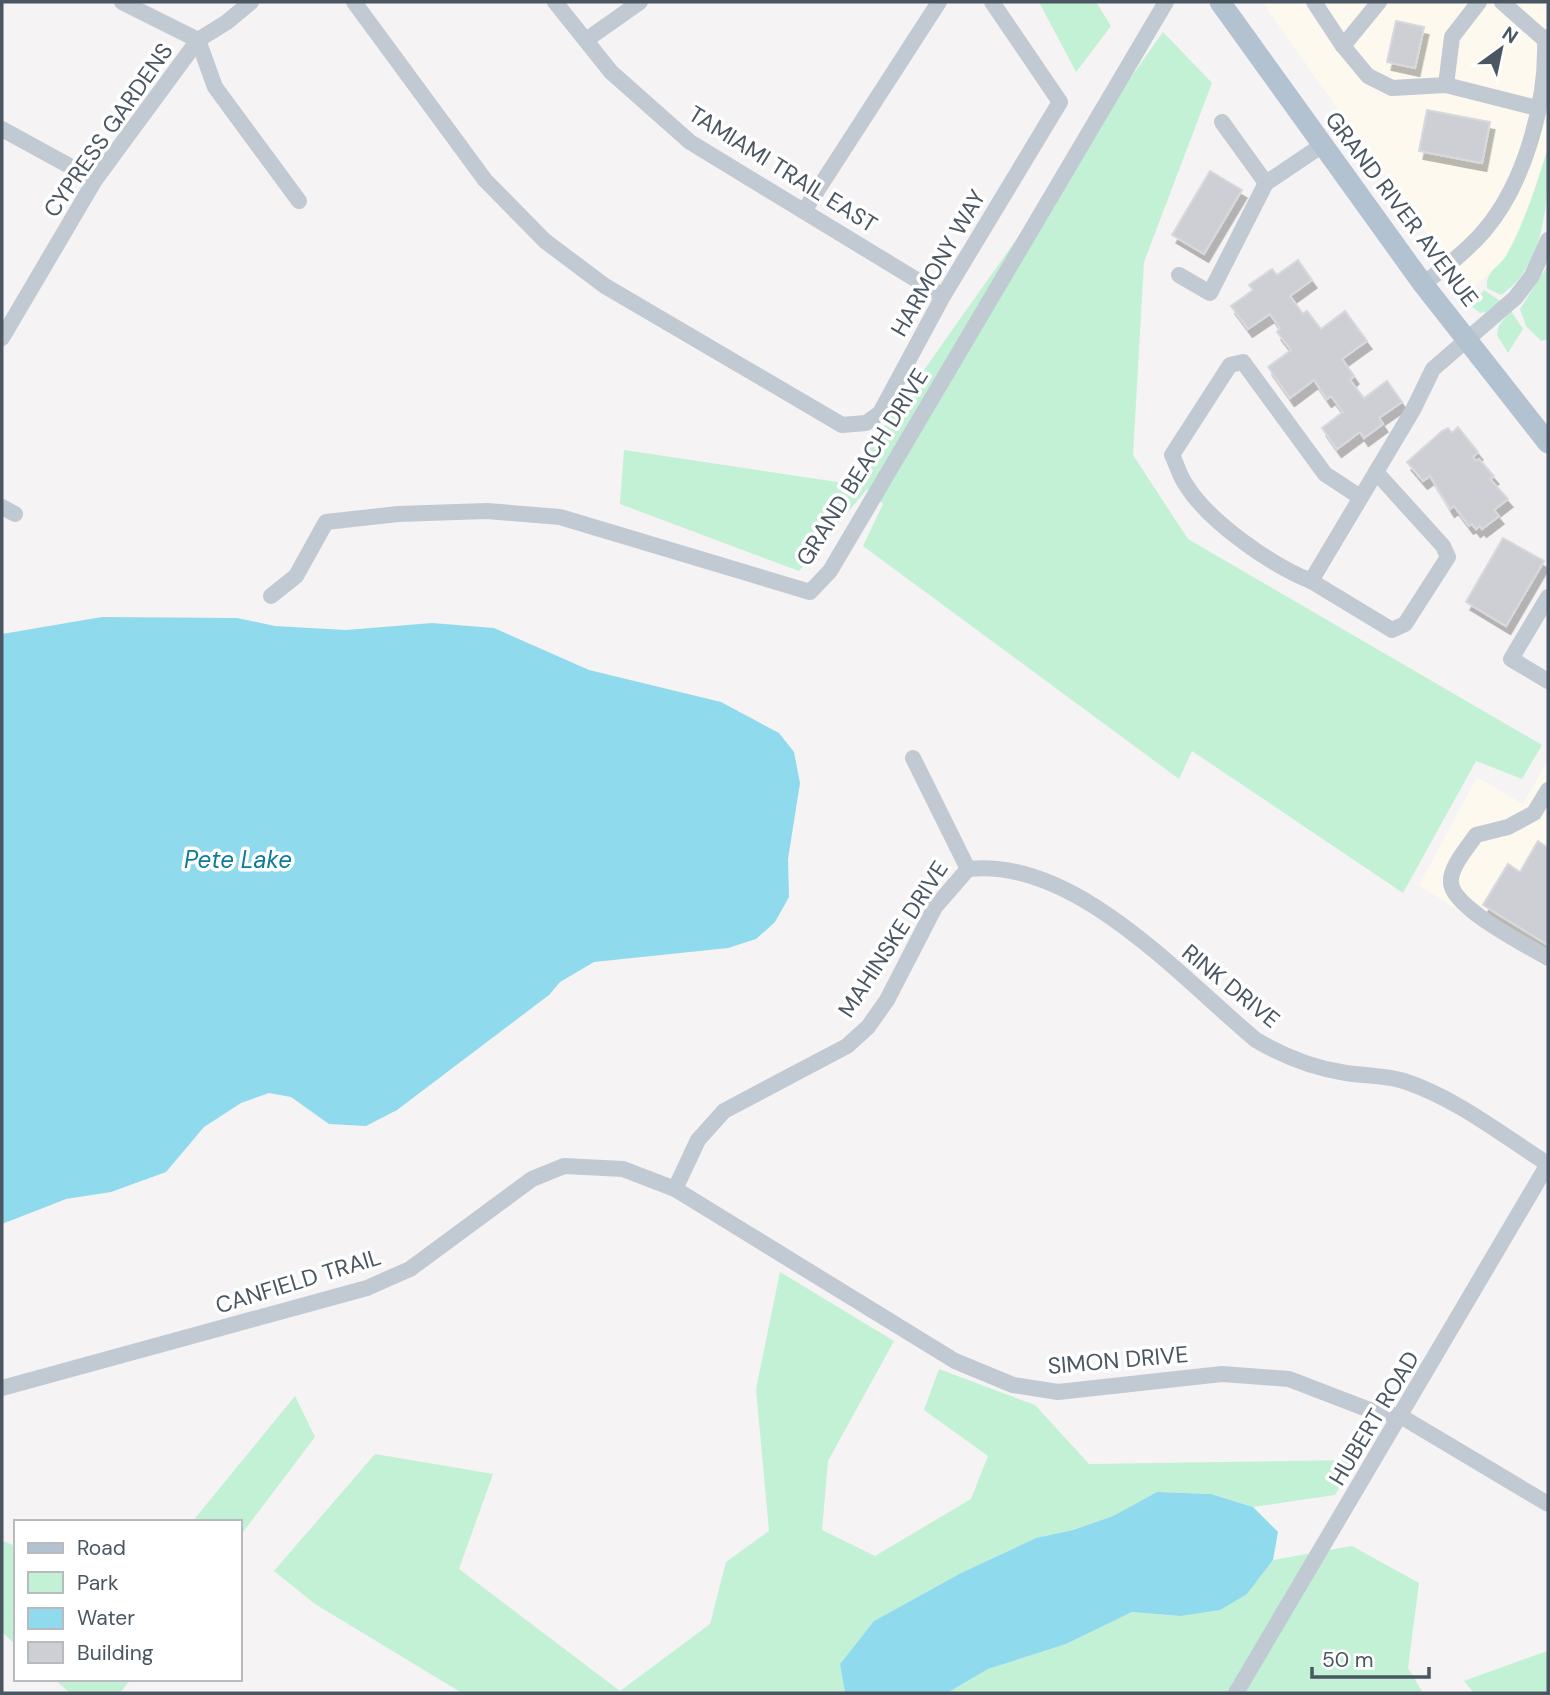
<svg xmlns="http://www.w3.org/2000/svg" width="1550" height="1695" viewBox="0 0 1550 1695" font-family="'DM Sans',sans-serif">
<style>
.commercial{fill:#fdf9ef}
.green{fill:#c3f1d5}
.water{fill:#90daee}
.building{fill:#cdcfd5;stroke:#d7d9de;stroke-width:2;filter:url(#shadow)}
.lines{fill:none;stroke-linecap:round;stroke-linejoin:round}
.minor{stroke:#c1cad2;stroke-width:16}
.major{stroke:#b3c2d1;stroke-width:21}
.labels{text-anchor:middle;dominant-baseline:central;stroke-width:7;stroke-linejoin:round;paint-order:stroke}
.street-label{font-size:23px;fill:#4a5661;stroke:#fff}
.water-label{font-size:24px;font-style:italic;fill:#0c7c9b;stroke:#fff}
</style>
<defs>
<filter id="shadow"><feDropShadow dx="4.5" dy="8" stdDeviation="0" flood-color="#0004"/></filter>
</defs>
<rect width="100%" height="100%" fill="#f5f3f3"/>
<g class="commercial">
<polygon points="1262,2 1548,2 1548,162 1505,258 1468,293"/>
<polygon points="1548,760 1548,969 1419,885 1477,777 1523,804"/>
</g>
<g class="green">
<polygon points="1039,2 1096,2 1111,26 1076,72"/>
<polygon points="1163,32 1212,83 1144,262 1133,455 1188,539 1542,745 1522,779 1476,761 1403,893 1192,751 1179,779 863,546 883,504 867,489 799,571 620,504 624,450 844,483"/>
<path d="M1548,148C1548,197 1547,264 1501,295L1487,288C1485,272 1498,268 1506,256C1525,224 1536,184 1548,148Z"/>
<polygon points="1548,265 1548,339 1541,341 1526,326 1520,309"/>
<polygon points="1484,290 1500,301 1487,312 1480,313 1470,305"/>
<polygon points="1511,311 1523,329 1508,353 1497,335 1499,325"/>
<polygon points="780,1272 894,1341 828,1461 822,1530 875,1556 971,1499 988,1456 924,1410 939,1369 1035,1405 1089,1464 1355,1460 1335,1495 1253,1507 1211,1494 1157,1492 1113,1516 1073,1530 1036,1538 961,1573 874,1621 840,1664 845,1693 462,1693 315,1604 274,1571 375,1454 493,1474 459,1569 620,1691 710,1624 726,1562 769,1531 756,1389"/>
<polygon points="295,1396 315,1437 240,1536 240,1522 192,1522"/>
<polygon points="2,1541 16,1546 16,1645 2,1632"/>
<polygon points="1352,1546 1419,1583 1408,1668 1423,1693 947,1693 988,1669 1066,1644 1132,1612 1180,1616 1247,1594 1273,1560"/>
<polygon points="1547,1651 1548,1693 1474,1693 1464,1681"/>
<polygon points="54,1679 131,1679 120,1693 70,1693"/>
</g>
<g class="water">
<polygon points="102,617 237,618 275,626 346,630 432,623 494,628 589,670 721,702 779,733 794,752 800,783 788,859 789,897 775,922 756,939 728,948 594,962 560,982 549,995 397,1110 366,1126 329,1124 291,1097 269,1093 241,1103 204,1127 166,1172 111,1192 66,1199 2,1224 2,634"/>
<polygon points="1157,1492 1211,1494 1253,1507 1278,1532 1273,1560 1247,1594 1220,1610 1180,1616 1132,1612 1066,1644 988,1669 947,1693 845,1693 840,1664 874,1621 961,1573 1036,1538 1073,1530 1113,1516"/>
</g>
<g class="building">
<polygon points="1396,21 1424,27 1415,68 1387,62"/>
<polygon points="1427,110 1490,122 1482,163 1419,151"/>
<polygon points="1210,171 1242,190 1204,254 1172,235"/>
<polygon points="1298,260 1312,280 1290,296 1303,314 1307,311 1321,329 1345,311 1367,341 1342,359 1354,376 1350,380 1364,398 1387,381 1402,402 1379,418 1383,424 1364,438 1360,432 1337,449 1322,428 1343,412 1331,396 1327,399 1314,380 1290,398 1268,367 1291,350 1277,332 1280,328 1270,314 1248,329 1231,306 1253,290 1249,285 1272,269 1277,275"/>
<polygon points="1458,427 1478,452 1473,457 1476,461 1479,459 1494,476 1490,479 1508,499 1494,510 1499,516 1482,529 1480,526 1476,529 1472,524 1469,526 1454,506 1450,509 1430,476 1423,481 1407,462 1442,431 1448,428 1452,433"/>
<polygon points="1503,538 1544,561 1506,626 1466,602"/>
<polygon points="1538,841 1548,848 1548,945 1483,905 1508,864 1520,872"/>
</g>
<g class="lines">
<g class="minor">
<polyline points="122,2 198,40 215,87 299,201"/>
<polyline points="354,2 485,180 545,241 605,286 842,425 866,423 880,413 943,296 1060,102 992,2"/>
<polyline points="555,2 611,72 690,142 943,296"/>
<polyline points="1314,2 1343,46"/>
<polyline points="1379,2 1343,46 1368,76 1392,88 1446,85 1537,108"/>
<polyline points="1502,2 1545,40"/>
<polyline points="586,40 640,2"/>
<polyline points="1446,85 1452,37 1479,2"/>
<polyline points="1222,122 1266,183"/>
<polyline points="2,129 95,180"/>
<polyline points="804,211 939,2"/>
<polyline points="1179,275 1210,293 1266,183 1321,146"/>
<path d="M1423,284C1444,268 1467,251 1484,231C1525,183 1547,102 1545,40L1548,37"/>
<polyline points="2,338 95,180 198,40 227,22 251,2"/>
<path d="M1360,497L1325,474L1243,362L1230,365L1172,455C1177,465 1180,477 1186,485C1209,522 1271,565 1311,581L1413,410L1433,369L1515,298L1532,276L1548,240"/>
<polyline points="2,507 15,514"/>
<polyline points="1311,581 1392,630 1405,624 1448,557 1443,546 1376,472"/>
<polyline points="271,596 296,576 326,522 398,514 487,511 560,517 810,592 830,571 1166,2"/>
<polyline points="1548,597 1511,659 1548,681"/>
<polyline points="913,758 968,869"/>
<path d="M1548,790L1534,813L1508,827L1476,835C1468,847 1449,868 1451,883C1453,908 1526,945 1548,958"/>
<path d="M968,869C1075,857 1179,976 1256,1040C1285,1057 1312,1068 1346,1073C1365,1076 1385,1075 1404,1081C1456,1098 1502,1135 1548,1164L1236,1693"/>
<polyline points="675,1189 698,1140 724,1111 847,1046 868,1027 887,1000 935,907 968,869"/>
<polyline points="2,1388 367,1288 410,1269 532,1179 564,1166 623,1169 675,1189 955,1361 1013,1385 1058,1392 1222,1374 1289,1379 1367,1409 1402,1417 1548,1504"/>
</g>
<polyline class="major" points="1220,2 1423,284 1548,443"/>
</g>
<g class="labels">
<g class="street-label">
<text transform="translate(108 130) rotate(-55)">CYPRESS GARDENS</text>
<text transform="translate(783 169) rotate(32)">TAMIAMI TRAIL EAST</text>
<text transform="translate(1402 209) rotate(53)">GRAND RIVER AVENUE</text>
<text transform="translate(938 263) rotate(-60)">HARMONY WAY</text>
<text transform="translate(862 467) rotate(-58)">GRAND BEACH DRIVE</text>
<text transform="translate(893 939) rotate(-57)">MAHINSKE DRIVE</text>
<text transform="translate(1231 986) rotate(39)">RINK DRIVE</text>
<text transform="translate(298 1281) rotate(-17)">CANFIELD TRAIL</text>
<text transform="translate(1118 1360) rotate(-5)">SIMON DRIVE</text>
<text transform="translate(1374 1418) rotate(-59)">HUBERT ROAD</text>
</g>
<g class="water-label">
<text x="238" y="859">Pete Lake</text>
</g>
</g>
<rect width="1550" height="1695" fill="none" stroke="#4a5661" stroke-width="7"/>
<rect x="14" y="1520" width="228" height="161" fill="#ffffff" stroke="#b7bbc0" stroke-width="2"/>
<rect x="28" y="1543" width="35" height="10" fill="#b3c2d1" stroke="#b7bbc0" stroke-width="2"/>
<text x="77" y="1555" font-size="21" fill="#4a5661">Road</text>
<rect x="28" y="1572" width="35" height="21" fill="#c3f1d5" stroke="#b7bbc0" stroke-width="2"/>
<text x="77" y="1590" font-size="21" fill="#4a5661">Park</text>
<rect x="28" y="1608" width="35" height="21" fill="#90daee" stroke="#b7bbc0" stroke-width="2"/>
<text x="77" y="1625" font-size="21" fill="#4a5661">Water</text>
<rect x="28" y="1642" width="35" height="21" fill="#cdcfd5" stroke="#b7bbc0" stroke-width="2"/>
<text x="77" y="1660" font-size="21" fill="#4a5661">Building</text>
<g transform="translate(1501 49) rotate(33)" stroke="#ffffff" stroke-width="5" paint-order="stroke">
<path d="M0-5L12 26L0 18L-12 26Z" fill="#4a5661"/>
<text y="-10" font-size="19" font-weight="bold" text-anchor="middle" fill="#4a5661">N</text>
</g>
<path d="M1312 1667v10h117v-10" fill="none" stroke="#4a5661" stroke-width="3.5"/>
<text x="1322" y="1667" font-size="21" fill="#4a5661" stroke="#ffffff" stroke-width="5" paint-order="stroke">50 m</text>
</svg>
